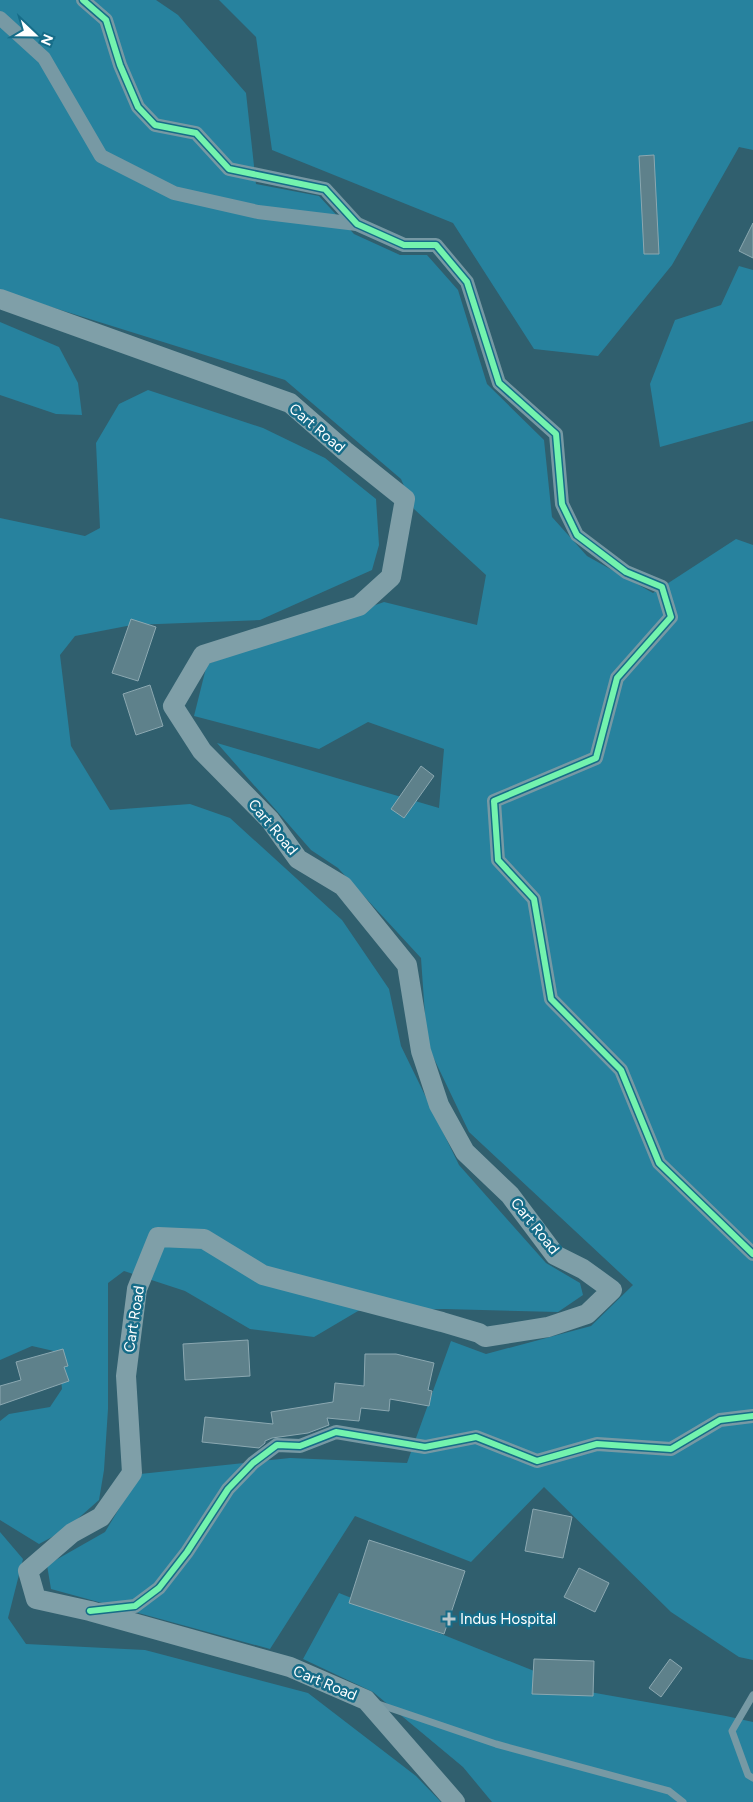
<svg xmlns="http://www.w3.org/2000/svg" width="753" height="1802" viewBox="0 0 753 1802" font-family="Figtree,sans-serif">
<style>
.green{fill:#27829e}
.building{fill:#5e818b;stroke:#8ba8b1}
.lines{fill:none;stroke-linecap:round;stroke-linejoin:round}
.service{stroke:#7799a4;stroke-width:7}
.minor{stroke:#7799a4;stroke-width:14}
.secondary{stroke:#7f9fa8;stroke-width:20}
.cycleway-casing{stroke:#166c88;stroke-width:9}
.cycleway{stroke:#73f3ae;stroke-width:6}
.poi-dot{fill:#b7c7cc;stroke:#166c88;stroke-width:2}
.labels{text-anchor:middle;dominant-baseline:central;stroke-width:5;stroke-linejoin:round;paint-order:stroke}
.street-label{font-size:15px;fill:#fff;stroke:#166c88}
.poi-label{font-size:15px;fill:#fff;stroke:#166c88;text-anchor:start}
</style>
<rect width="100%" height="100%" fill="#305f6e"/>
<g class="green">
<polygon points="0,0 156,0 178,15 246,93 256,184 319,196 354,234 400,255 427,255 458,290 487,384 544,440 552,517 587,556 653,593 736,539 753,545 753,1660 739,1657 671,1612 544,1487 471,1562 355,1516 270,1649 51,1589 47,1565 105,1532 140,1474 290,1458 407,1463 451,1341 486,1354 591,1326 633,1285 469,1132 427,1044 421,958 338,868 311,850 217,743 439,808 444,749 368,722 319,749 194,716 207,664 384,602 477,625 486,575 414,509 401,479 285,380 0,291"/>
<polygon points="219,0 753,0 753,150 739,147 672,265 598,356 534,349 453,223 272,150 256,37"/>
<polygon points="739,266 753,270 753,421 660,447 650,384 675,320 721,305"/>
<polygon points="0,322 59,347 78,383 82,415 56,414 0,395"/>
<polygon points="148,390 263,428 325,458 376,499 379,545 372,570 260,620 132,625 75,636 60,655 71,746 110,810 190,804 230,818 342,920 389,989 401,1046 459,1165 546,1263 580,1283 583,1295 558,1312 444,1309 358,1311 314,1337 250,1329 185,1291 124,1271 108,1283 108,1409 104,1470 99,1500 65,1530 39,1544 0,1520 0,1421 9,1414 50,1407 62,1389 58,1352 32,1346 0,1360 0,518 85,536 100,528 96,443 119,404"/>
<polygon points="0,1532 23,1559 8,1618 26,1644 145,1650 308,1693 416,1776 441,1802 0,1802"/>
<polygon points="339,1593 584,1691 726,1716 753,1722 753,1802 492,1802 463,1767 373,1692 303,1659"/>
</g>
<g class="building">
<polygon points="654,155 659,254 644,254 639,156"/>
<polygon points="753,223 753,258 739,251"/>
<polygon points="131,619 156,627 138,681 112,673"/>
<polygon points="150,685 163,726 136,735 123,694"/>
<polygon points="421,766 434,776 404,818 391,809"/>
<polygon points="248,1340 250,1376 185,1380 183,1344"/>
<polygon points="63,1349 68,1366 64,1367 69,1381 0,1405 0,1386 21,1380 16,1362"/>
<polygon points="365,1354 396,1354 434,1363 428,1390 432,1391 429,1406 390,1399 389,1411 361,1408 359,1421 327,1418 329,1425 308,1433 272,1438 265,1441 265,1443 259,1448 202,1442 205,1417 273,1424 271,1412 333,1402 335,1383 364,1386"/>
<polygon points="533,1509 572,1517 563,1558 525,1551"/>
<polygon points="369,1540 465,1571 444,1634 349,1603"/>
<polygon points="579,1568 609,1583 595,1612 564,1597"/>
<polygon points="534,1659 594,1661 593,1696 532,1694"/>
<polygon points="670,1659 682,1668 661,1697 649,1688"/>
</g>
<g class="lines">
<g class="service">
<polyline points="753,1695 732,1731 748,1775 753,1778"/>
<polyline points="378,1704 496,1744 669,1791 683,1802"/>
</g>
<g class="minor">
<polyline points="83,0 106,20 120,65 138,107 155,125 196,133 229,169 325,189 357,224 404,245 436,245 467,282 499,383 556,434 562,504 577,535 626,572 662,587 671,617 617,678 596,758 494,801 498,860 534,899 551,999 621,1070 659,1163 753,1254"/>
<polyline points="0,18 44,58 101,156 174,193 258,212 357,224"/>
<polyline points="99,1610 135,1606 159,1588 187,1552 228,1489 253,1463 277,1445 300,1446 336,1432 425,1447 476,1437 537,1461 597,1444 671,1449 720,1420 753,1416"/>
</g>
<polyline class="secondary" points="0,299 290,403 345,451 405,499 391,577 359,606 203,655 173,706 202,751 270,820 298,859 343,886 407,965 421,1051 439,1105 465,1152 510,1195 555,1255 583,1269 612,1290 587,1314 548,1327 485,1337 479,1333 442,1322 263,1275 204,1239 158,1237 137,1289 126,1376 132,1473 101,1517 72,1533 28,1571 36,1599 90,1611 290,1667 366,1700 455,1802"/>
<g class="cycleway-casing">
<g id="cycleway">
<polyline points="83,0 106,20 120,65 138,107 155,125 196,133 229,169 325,189 357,224 404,245 436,245 467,282 499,383 556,434 562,504 577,535 626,572 662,587 671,617 617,678 596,758 494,801 498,860 534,899 551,999 621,1070 659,1163 753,1254"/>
<polyline points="90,1611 135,1606 159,1588 187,1552 228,1489 253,1463 277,1445 300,1446 336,1432 425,1447 476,1437 537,1461 597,1444 671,1449 720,1420 753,1416"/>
</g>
</g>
<use href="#cycleway" class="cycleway"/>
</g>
<path class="poi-dot" d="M446.5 1611.5h5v5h5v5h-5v5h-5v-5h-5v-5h5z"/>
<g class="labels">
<g class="street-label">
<text transform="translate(317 428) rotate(40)">Cart Road</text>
<text transform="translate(273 827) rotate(50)">Cart Road</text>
<text transform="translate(535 1226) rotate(51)">Cart Road</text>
<text transform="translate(134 1319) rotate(-81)">Cart Road</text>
<text transform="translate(325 1683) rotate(23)">Cart Road</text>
</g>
<g class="poi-label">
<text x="460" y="1619">Indus Hospital</text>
</g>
</g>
<g transform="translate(35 35) rotate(112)" stroke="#166c88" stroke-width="4" paint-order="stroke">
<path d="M0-4L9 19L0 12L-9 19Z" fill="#ffffff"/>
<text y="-8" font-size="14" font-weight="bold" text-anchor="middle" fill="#ffffff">N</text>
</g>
</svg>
